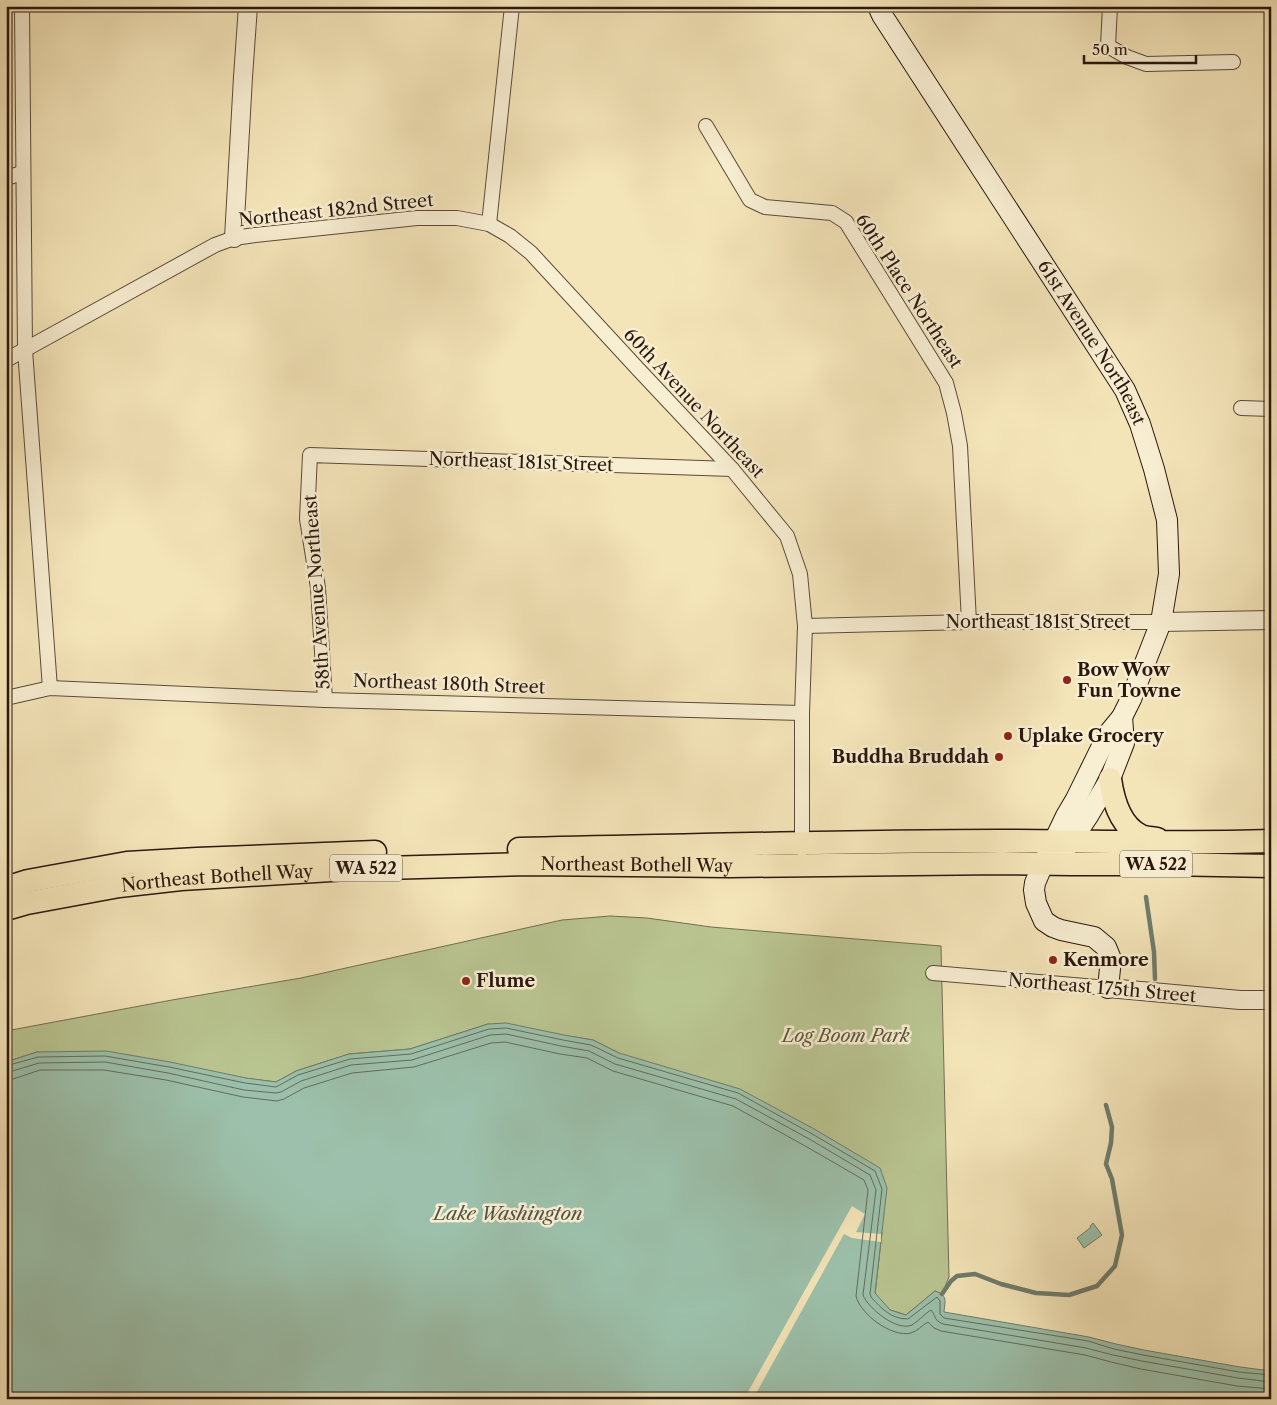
<svg xmlns="http://www.w3.org/2000/svg" width="1277" height="1405" viewBox="0 0 1277 1405" font-family="'Libre Caslon Text',serif">
<style>
.green{fill:#b9c591;stroke:#726e50}
.water{fill:#9cc0ab;stroke:#6e7c6c}
.pier{fill:#f4e5b9}
.lines{fill:none;stroke-linecap:round;stroke-linejoin:round}
.shore{stroke:#636c5c;stroke-width:1}
.stream{stroke:#6e7c6c;stroke-width:4.5}
.minor-casing{stroke:#5c4a39;stroke-width:16}
.tertiary-casing{stroke:#5c4a39;stroke-width:20}
.secondary-casing{stroke:#2a170e;stroke-width:22}
.primary-casing{stroke:#2a170e;stroke-width:25}
.minor{stroke:#f8eed2;stroke-width:14}
.tertiary{stroke:#f8eed2;stroke-width:18}
.secondary{stroke:#f8eed2;stroke-width:20}
.primary{stroke:#f4e5b9;stroke-width:22}
.poi-dot{fill:#8f2418;stroke:#f8eed2;stroke-width:2}
.labels{text-anchor:middle;dominant-baseline:central;stroke-width:5;stroke-linejoin:round;paint-order:stroke}
.shield{fill:#f8eed2;stroke:#685849;stroke-width:1}
.shield-label{font-size:16px;font-weight:bold;fill:#2a170e}
.street-label{font-size:18px;fill:#2a170e;stroke:#f8eed2}
.poi-label{font-size:18px;font-weight:bold;fill:#2a170e;stroke:#f8eed2;text-anchor:start}
.park-label{font-size:18px;font-style:italic;fill:#5c543c;stroke:#f8eed2}
.water-label{font-size:19px;font-style:italic;fill:#525245;stroke:#f8eed2}
</style>
<rect width="100%" height="100%" fill="#f4e5b9"/>
<filter id="stains"><feTurbulence type="fractalNoise" baseFrequency=".004" numOctaves="4"/><feColorMatrix values="0 0 0 0 .2 0 0 0 0 .09 0 0 0 0 .02 0 0 0 .5 -.17"/></filter>
<radialGradient id="worn" r=".72"><stop offset=".6" stop-color="#630" stop-opacity="0"/><stop offset="1" stop-color="#630" stop-opacity=".3"/></radialGradient>
<polygon class="green" points="610,916 647,918 711,927 941,946 949,1277 942,1294 935,1291 906,1315 890,1310 875,1294 882,1232 619,1053 593,1040 488,1024 410,1049 349,1054 296,1071 276,1082 37,1052 6,1062 6,1031 172,1000 301,978 562,920"/>
<g class="water">
<path d="M506,1023L564,1035L593,1040L619,1053L740,1089L816,1130L880,1168L887,1188L875,1293L890,1310L906,1315L935,1291C948,1296 945,1300 944,1312L1089,1337L1116,1344L1144,1350L1240,1367L1271,1371V1399H6V1062L37,1052L106,1051L170,1062L246,1078L276,1082L296,1071L349,1054L410,1049L488,1024Z"/>
<polygon points="1093,1223 1102,1235 1084,1248 1077,1238 1090,1228 1091,1225"/>
</g>
<polygon class="pier" points="852,1206 865,1214 856,1232 881,1234 881,1242 852,1238 844,1234 753,1399 744,1399"/>
<g class="lines">
<g class="shore">
<path d="M6,1066L38,1057L105,1056L169,1067L245,1083L276,1087L298,1075L350,1059L411,1054L489,1029L506,1028L563,1040L591,1045L618,1058L738,1093L814,1135L875,1171L882,1189L870,1294L871,1297C882,1309 891,1319 908,1319L937,1297L940,1301V1314L944,1318L1088,1341L1114,1349L1143,1355L1239,1372L1271,1375"/>
<path d="M6,1073L39,1063L105,1062L168,1073L244,1090L276,1093L281,1092L301,1081L351,1065L412,1060L490,1035L506,1034L561,1046L589,1051L615,1064L736,1099L811,1140L870,1175L876,1190L863,1295C868,1308 897,1332 912,1325C919,1321 924,1314 931,1310C936,1315 933,1320 943,1324L1086,1348L1113,1355L1142,1361L1238,1378L1271,1382"/>
<path d="M6,1080L13,1079L40,1070H104L166,1080L243,1097L277,1101L284,1099L304,1088L352,1073L414,1067L491,1043L505,1042L560,1054L587,1058L613,1071L733,1106L807,1147L864,1180L868,1190L856,1296C860,1314 892,1338 911,1333C918,1331 922,1325 928,1322L934,1328L941,1331L1085,1355L1111,1362L1141,1369L1237,1386L1271,1389"/>
</g>
<g class="stream">
<polyline points="1146,897 1154,952 1155,979"/>
<polyline points="942,1294 951,1281 957,1276 975,1274 1001,1284 1036,1293 1069,1295 1097,1286 1115,1266 1122,1235 1112,1179 1106,1164 1111,1143 1112,1127 1106,1105"/>
</g>
<g class="minor-casing">
<g id="minor">
<polyline points="22,6 25,350 50,688"/>
<polyline points="1110,6 1108,46 1127,57 1146,64 1233,62"/>
<polyline points="706,126 750,200 765,207 832,213 846,222 946,383 954,413 960,446 969,622"/>
<polyline points="6,178 22,173"/>
<polyline points="489,224 512,6"/>
<polyline points="6,360 215,245 234,238 255,235 417,218 457,218 489,224 510,236 531,253 638,369 732,469 787,536 800,574 805,626 802,713 802,849"/>
<polyline points="1241,408 1271,409"/>
<polyline points="805,626 969,622 1161,622"/>
<polyline points="6,698 50,688 325,700 802,713"/>
<polyline points="325,700 318,588 307,519 310,455 732,469"/>
<polyline points="933,973 1108,988"/>
</g>
</g>
<g class="tertiary-casing">
<g id="tertiary">
<polyline points="234,238 243,77 248,6"/>
<polyline points="1161,622 1271,620"/>
<polyline points="1108,988 1240,1000 1271,1000"/>
</g>
</g>
<g class="secondary-casing">
<g id="secondary">
<path id="s1" d="M878,6L882,15L1125,390L1140,424L1154,469L1167,520L1169,574L1161,622L1131,699L1122,717L1108,734L1076,799L1066,816L1043,864L1035,883L1034,890L1036,903L1044,921L1053,927L1061,930L1094,937L1106,947L1111,959L1108,988"/>
<polyline points="1062,852 1070,843 1088,816 1110,779 1124,743 1122,717"/>
</g>
</g>
<g class="primary-casing">
<g id="primary">
<path d="M1110,779C1113,800 1120,826 1141,836C1146,838 1152,838 1157,839"/>
<path d="M519,849C679,846 839,841 999,841C1089,841 1180,844 1271,841"/>
<polyline points="6,888 28,881 127,863 197,859 375,852"/>
<path id="s2" d="M6,909L27,903L119,886L181,879L348,869L529,864L730,866L1001,863L1071,864H1165L1271,866"/>
</g>
</g>
<use href="#minor" class="minor"/>
<use href="#tertiary" class="tertiary"/>
<use href="#secondary" class="secondary"/>
<use href="#primary" class="primary"/>
</g>
<g class="poi-dot">
<circle cx="1067" cy="680" r="5"/>
<circle cx="1008" cy="736" r="5"/>
<circle cx="999" cy="757" r="5"/>
<circle cx="1053" cy="960" r="5"/>
<circle cx="466" cy="981" r="5"/>
</g>
<g class="labels">
<g class="shield">
<rect x="1120" y="850.5" width="72" height="27" rx="4"/>
<rect x="330" y="854.5" width="72" height="27" rx="4"/>
</g>
<g class="shield-label">
<text x="1156" y="864">WA 522</text>
<text x="366" y="868">WA 522</text>
</g>
<g class="street-label">
<text transform="translate(336 210) rotate(-6)">Northeast 182nd Street</text>
<text transform="translate(909 291) rotate(57)">60th Place Northeast</text>
<text stroke="none"><textPath href="#s1" startOffset="399">61st Avenue Northeast</textPath></text>
<text transform="translate(694 403) rotate(47)">60th Avenue Northeast</text>
<text transform="translate(521 462) rotate(2)">Northeast 181st Street</text>
<text transform="translate(317 592) rotate(-94)">58th Avenue Northeast</text>
<text x="1038" y="622">Northeast 181st Street</text>
<text transform="translate(449 684) rotate(2)">Northeast 180th Street</text>
<text stroke="none"><textPath href="#s2" startOffset="634">Northeast Bothell Way</textPath></text>
<text stroke="none"><textPath href="#s2" startOffset="214">Northeast Bothell Way</textPath></text>
<text transform="translate(1102 988) rotate(5)">Northeast 175th Street</text>
</g>
<g class="poi-label">
<text x="1077" y="670">Bow Wow<tspan x="1077" dy="21">Fun Towne</tspan></text>
<text x="1018" y="736">Uplake Grocery</text>
<text x="989" y="757" text-anchor="end">Buddha Bruddah</text>
<text x="1063" y="960">Kenmore</text>
<text x="476" y="981">Flume</text>
</g>
<g class="park-label">
<text x="846" y="1036">Log Boom Park</text>
</g>
<g class="water-label">
<text x="508" y="1213">Lake Washington</text>
</g>
</g>
<rect width="1277" height="1405" fill="none" stroke="#f4e5b9" stroke-width="25"/>
<rect x="8" y="8" width="1262" height="1390" fill="none" stroke="#2a170e" stroke-width="2.5"/>
<rect x="12" y="12" width="1252" height="1380" fill="none" stroke="#2a170e"/>
<path d="M1084 55v8h112v-8" fill="none" stroke="#2a170e" stroke-width="2.5"/>
<text x="1092" y="55" font-size="15" fill="#2a170e" stroke="#f8eed2" stroke-width="4" paint-order="stroke">50 m</text>
<rect width="100%" height="100%" filter="url(#stains)"/>
<rect width="100%" height="100%" fill="url(#worn)"/>
</svg>
